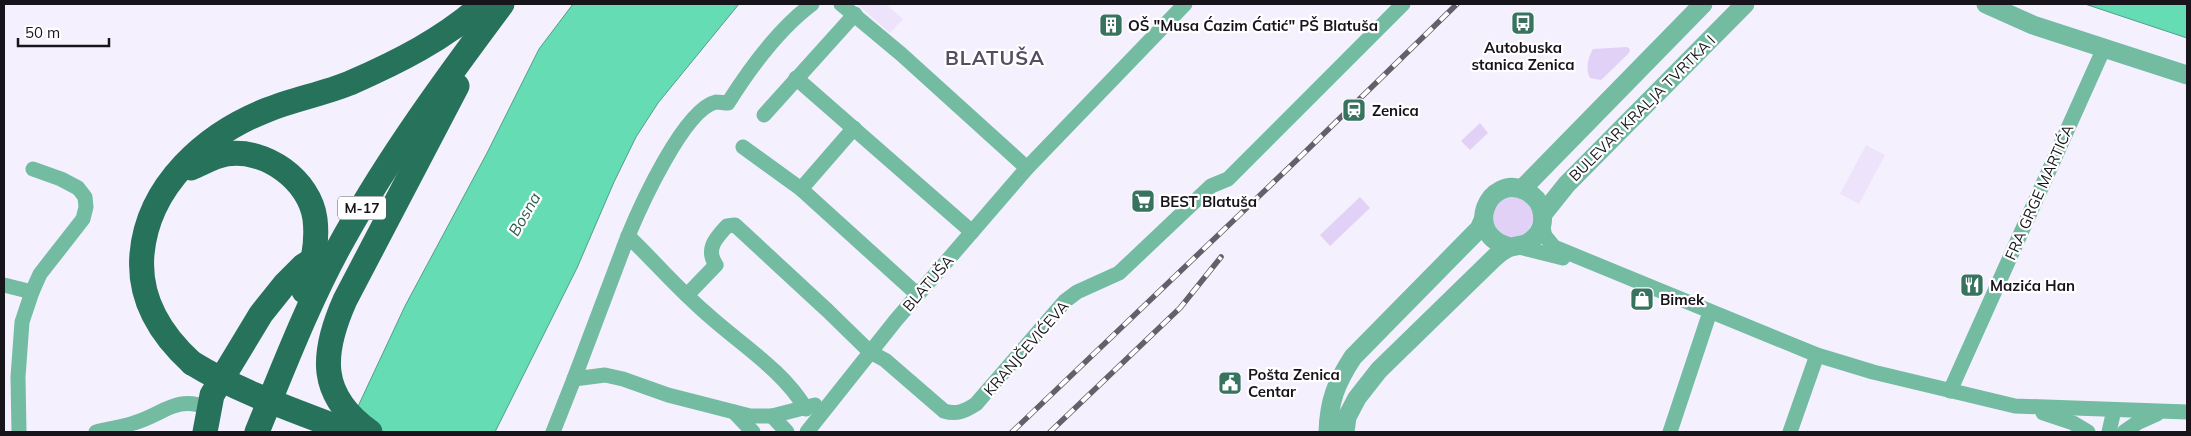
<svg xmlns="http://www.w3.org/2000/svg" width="2191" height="436" viewBox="0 0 2191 436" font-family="Mulish,sans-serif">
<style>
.built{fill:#ede4fc}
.green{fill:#e1d1f7}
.water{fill:#66dcb5;stroke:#4fa087}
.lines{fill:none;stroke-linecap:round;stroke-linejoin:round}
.minor{stroke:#73bba1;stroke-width:15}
.tertiary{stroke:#73bba1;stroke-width:19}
.trunk{stroke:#27725a;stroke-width:25}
.rail-casing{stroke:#64606a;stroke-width:5.5}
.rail{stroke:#fff;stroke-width:4;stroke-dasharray:11;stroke-linecap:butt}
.trunk-bridge{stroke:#27725a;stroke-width:25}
.labels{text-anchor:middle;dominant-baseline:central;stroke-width:4.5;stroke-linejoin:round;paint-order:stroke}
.shield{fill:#fff;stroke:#5d5a60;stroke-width:1}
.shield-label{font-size:14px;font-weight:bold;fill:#18141c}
.poi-label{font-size:15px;font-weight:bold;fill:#18141c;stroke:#fff;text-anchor:start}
.street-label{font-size:15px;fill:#18141c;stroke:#fff}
.water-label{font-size:16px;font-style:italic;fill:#2e5f4f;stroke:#fff}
.district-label{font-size:20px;font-weight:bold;letter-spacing:1px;fill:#564e62;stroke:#fff}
</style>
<rect width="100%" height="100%" fill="#f5f0fe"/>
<g class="built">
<polygon points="857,4 885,4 903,19 890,33"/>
<polygon points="1866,145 1885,155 1859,204 1840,194"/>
</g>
<g class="green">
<path d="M1627,47L1630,49L1629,53L1601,80L1590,78C1585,69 1588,57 1593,49Z"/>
<polygon points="1480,123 1488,133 1470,150 1461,141"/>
<circle cx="1513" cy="217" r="20"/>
<polygon points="1360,197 1370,208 1330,246 1320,235"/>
</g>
<g class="water">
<polygon points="573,4 739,4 658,103 636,137 614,182 577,268 495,432 346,432 405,306 487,153 539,49"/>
<polygon points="2085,4 2187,4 2187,38"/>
</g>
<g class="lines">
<g class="minor">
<polyline points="841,4 901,54 1027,168"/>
<polyline points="796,78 972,232"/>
<polyline points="764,115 855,14"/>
<polyline points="743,147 801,189 918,295"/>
<polyline points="801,189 854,128"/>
<polyline points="1542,224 1545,236 1554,247 1817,355 1873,372 2015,406 2187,412"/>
<path d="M628,236C640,207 684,109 716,102C720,102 724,103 728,103C750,68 780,28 812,4"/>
<polyline points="1519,247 1563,258"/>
<polyline points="4,285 32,292 40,274 83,219 86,207 85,197 78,188 61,179 33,169"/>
<path d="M687,295L716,265C705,249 716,238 727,226L735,225L828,311L870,352L885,360L944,411C957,415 965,411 976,404L1065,301L1077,292L1119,273L1211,186L1228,179L1403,4"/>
<path d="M574,379L628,236C655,262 679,290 707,314C740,344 783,370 806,409"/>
<polyline points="1950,391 2104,48"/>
<polyline points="734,412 753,432"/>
<polyline points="2043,413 2073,423 2088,432"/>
<polyline points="772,416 787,432"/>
<polyline points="19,432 18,377 22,322 32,292"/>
<path d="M96,432C108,429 122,427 134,423C164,414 176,395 208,408"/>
<polyline points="553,432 574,379 605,375 623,379 668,395 750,416 772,416 815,405"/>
<polyline points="807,432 896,320 1027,168 1185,4"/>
<polyline points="1670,432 1710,312"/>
<polyline points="1790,432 1817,355"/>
<polyline points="2109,432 2114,410"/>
<polyline points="2124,432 2137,423 2157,414"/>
</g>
<g class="tertiary">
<polyline points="1986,4 2033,25 2187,75"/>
<polyline points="1522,189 1703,4"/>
<polyline points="1543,214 1567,184 1745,4"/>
<path d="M1328,432C1329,401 1336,383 1353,357L1472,236L1479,229L1483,220"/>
<path d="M1345,432L1347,417L1357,398L1379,370L1492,260C1497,255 1504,249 1511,247C1521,245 1528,245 1535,237C1543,229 1544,218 1541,208C1539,201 1533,195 1526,191C1488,172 1461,236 1511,247"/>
</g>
<g class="trunk">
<path d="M191,168C203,163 214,156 227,154C265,148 310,180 315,219C318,244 312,267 304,291"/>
<path d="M192,363C160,334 138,299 142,254C148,185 206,134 267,110C294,99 323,94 350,83C398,62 444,39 483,4"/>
<polyline points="205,432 212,395 261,314 285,284 303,266 314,259"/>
<path d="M257,432C284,366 310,298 345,236C391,154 446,79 502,4"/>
<path d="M370,432C318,395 321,354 345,300L457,86"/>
</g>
<g class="rail-casing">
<g id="rail">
<polyline points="1012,432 1301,156 1457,4"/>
<polyline points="1050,432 1180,308 1221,257"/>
</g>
</g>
<use href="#rail" class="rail"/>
<path class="trunk-bridge" d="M192,363C241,393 296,411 350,432"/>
</g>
<defs>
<g id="bus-square" transform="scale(1.25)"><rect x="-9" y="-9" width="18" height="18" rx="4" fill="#37735f" stroke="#fff"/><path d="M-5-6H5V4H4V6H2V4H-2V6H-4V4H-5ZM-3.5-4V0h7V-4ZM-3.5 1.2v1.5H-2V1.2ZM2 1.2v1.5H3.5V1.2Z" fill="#fff"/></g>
<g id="building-square" transform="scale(1.25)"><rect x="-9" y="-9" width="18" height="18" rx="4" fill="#37735f" stroke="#fff"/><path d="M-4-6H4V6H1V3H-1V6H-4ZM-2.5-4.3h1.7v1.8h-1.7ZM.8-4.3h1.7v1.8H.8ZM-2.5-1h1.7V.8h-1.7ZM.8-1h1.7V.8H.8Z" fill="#fff"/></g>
<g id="station-square" transform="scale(1.25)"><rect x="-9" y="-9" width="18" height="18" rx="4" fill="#37735f" stroke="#fff"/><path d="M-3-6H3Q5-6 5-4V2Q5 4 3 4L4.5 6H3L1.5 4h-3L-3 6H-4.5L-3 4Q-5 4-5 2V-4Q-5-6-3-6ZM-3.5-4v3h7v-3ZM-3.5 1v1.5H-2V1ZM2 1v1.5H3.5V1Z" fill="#fff"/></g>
<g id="supermarket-square" transform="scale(1.25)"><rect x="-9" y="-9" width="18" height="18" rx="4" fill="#37735f" stroke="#fff"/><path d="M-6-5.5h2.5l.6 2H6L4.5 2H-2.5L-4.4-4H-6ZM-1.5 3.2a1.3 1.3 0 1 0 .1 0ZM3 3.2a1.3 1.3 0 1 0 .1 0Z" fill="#fff"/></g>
<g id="restaurant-square" transform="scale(1.25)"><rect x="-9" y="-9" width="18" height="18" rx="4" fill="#37735f" stroke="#fff"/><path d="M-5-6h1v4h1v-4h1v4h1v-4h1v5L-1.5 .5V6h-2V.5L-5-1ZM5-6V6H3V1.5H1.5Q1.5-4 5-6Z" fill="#fff"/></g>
<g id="shop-square" transform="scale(1.25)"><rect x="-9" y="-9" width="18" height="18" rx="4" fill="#37735f" stroke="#fff"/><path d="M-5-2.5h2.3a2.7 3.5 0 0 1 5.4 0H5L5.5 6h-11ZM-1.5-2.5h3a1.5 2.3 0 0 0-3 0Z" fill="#fff"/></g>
<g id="civic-square" transform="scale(1.25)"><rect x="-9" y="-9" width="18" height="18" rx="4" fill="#37735f" stroke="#fff"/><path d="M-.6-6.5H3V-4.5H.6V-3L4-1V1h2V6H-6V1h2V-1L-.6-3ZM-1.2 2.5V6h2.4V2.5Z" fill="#fff"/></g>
</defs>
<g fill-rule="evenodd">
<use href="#bus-square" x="1523" y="23"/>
<use href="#building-square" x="1111" y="25"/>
<use href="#station-square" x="1354" y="110"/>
<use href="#supermarket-square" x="1143" y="201"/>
<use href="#restaurant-square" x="1972" y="285"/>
<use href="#shop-square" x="1642" y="299"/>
<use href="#civic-square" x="1230" y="383"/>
</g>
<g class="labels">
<rect class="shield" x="338" y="196.5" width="48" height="23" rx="4"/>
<g class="shield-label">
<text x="362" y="208">M-17</text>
</g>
<g class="poi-label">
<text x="1128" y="25">OŠ "Musa Ćazim Ćatić" PŠ Blatuša</text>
<text x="1523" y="47" text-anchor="middle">Autobuska<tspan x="1523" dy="17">stanica Zenica</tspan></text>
<text x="1372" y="110">Zenica</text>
<text x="1160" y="201">BEST Blatuša</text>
<text x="1990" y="285">Mazića Han</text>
<text x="1660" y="299">Bimek</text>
<text x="1248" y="374">Pošta Zenica<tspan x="1248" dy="17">Centar</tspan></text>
</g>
<g class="street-label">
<text transform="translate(1642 108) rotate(-45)">BULEVAR KRALJA TVRTKA I</text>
<text transform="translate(2039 192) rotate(-66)">FRA GRGE MARTIĆA</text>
<text transform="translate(928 283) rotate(-49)">BLATUŠA</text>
<text transform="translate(1026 348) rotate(-49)">KRANJČEVIĆEVA</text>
</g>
<g class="water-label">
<text transform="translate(524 214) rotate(-60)">Bosna</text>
</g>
<g class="district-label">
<text x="995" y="57">BLATUŠA</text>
</g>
</g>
<rect width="2191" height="436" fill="none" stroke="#18141c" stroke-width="10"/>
<path d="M18 38v8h91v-8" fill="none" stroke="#18141c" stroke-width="2.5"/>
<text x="25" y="38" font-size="15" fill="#18141c" stroke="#ffffff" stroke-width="4" paint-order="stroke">50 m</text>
</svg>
